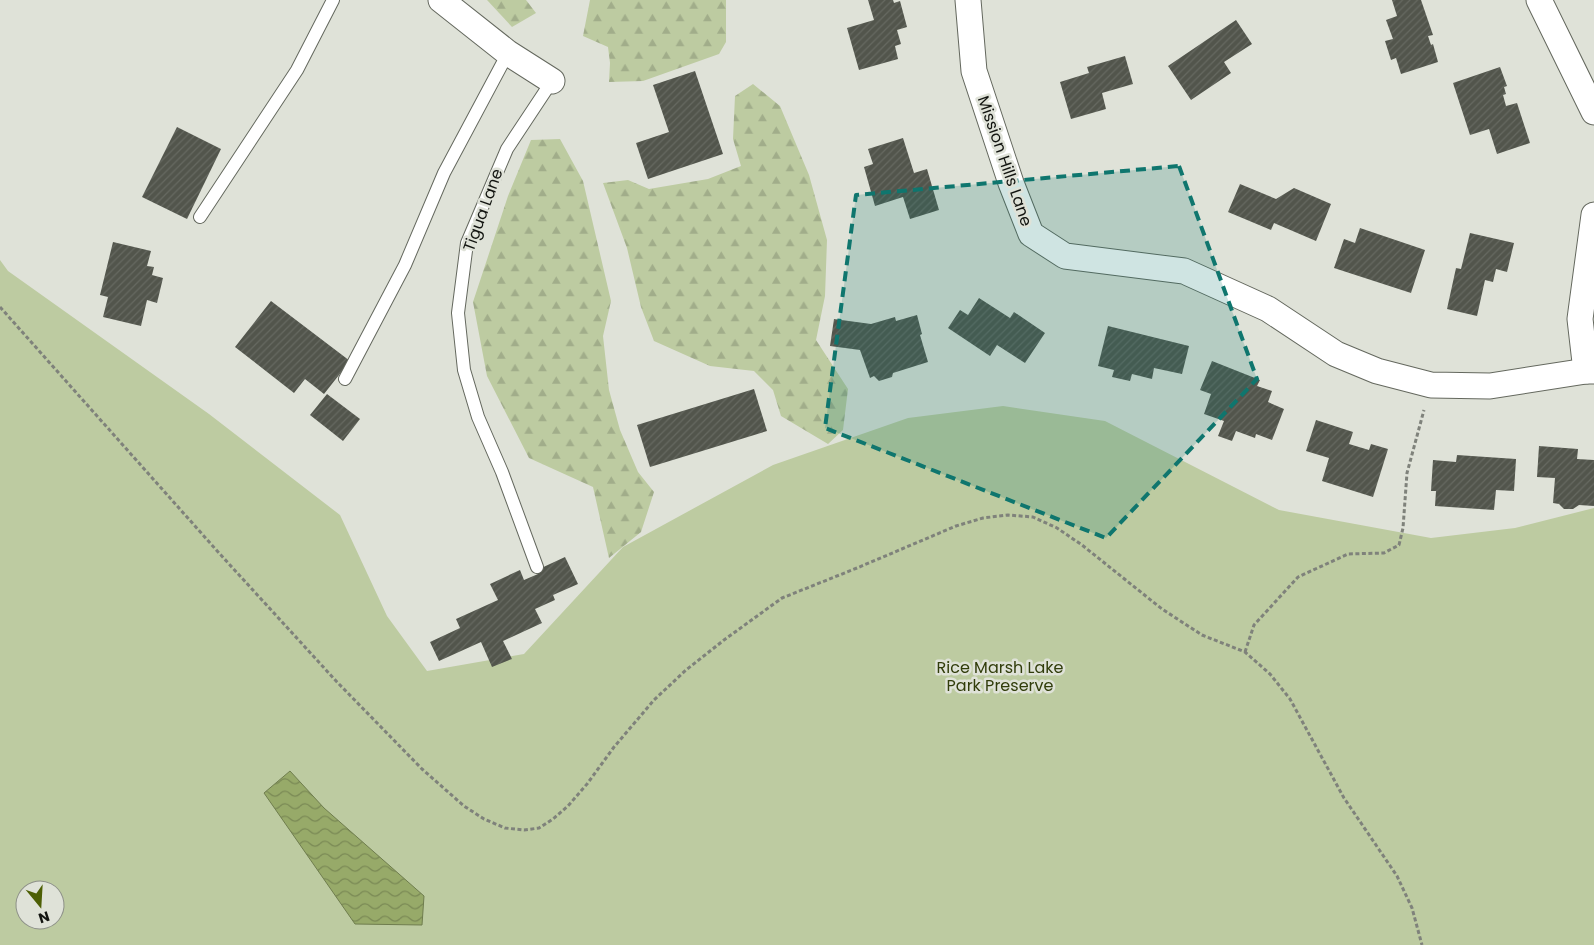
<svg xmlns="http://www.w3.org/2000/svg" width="1594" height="945" viewBox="0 0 1594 945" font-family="Poppins,sans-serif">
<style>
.forest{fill:url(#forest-firs)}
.green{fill:#bdcba1;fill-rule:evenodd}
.water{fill:url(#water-waves);stroke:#6f7d4e}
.building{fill:url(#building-hatch)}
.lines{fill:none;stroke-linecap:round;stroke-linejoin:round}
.lane-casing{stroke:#64685e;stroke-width:14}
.street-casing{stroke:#64685e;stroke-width:27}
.path{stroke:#7f827b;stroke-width:3;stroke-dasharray:4 2.5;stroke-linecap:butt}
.lane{stroke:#fff;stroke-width:12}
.street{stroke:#fff;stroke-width:25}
.marked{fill:#0f766e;fill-opacity:0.2;stroke:#0f766e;stroke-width:4;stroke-dasharray:10 6;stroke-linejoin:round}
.labels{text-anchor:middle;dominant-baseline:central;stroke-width:5;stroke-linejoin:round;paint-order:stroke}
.street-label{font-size:16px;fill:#121410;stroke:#dfe2d8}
.park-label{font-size:16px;fill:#313d0b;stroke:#dfe2d8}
</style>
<defs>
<pattern id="forest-firs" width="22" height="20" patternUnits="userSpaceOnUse" patternTransform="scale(1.25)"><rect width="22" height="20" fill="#bdcba1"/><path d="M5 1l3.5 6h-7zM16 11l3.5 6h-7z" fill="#a1ad8a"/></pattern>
<pattern id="water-waves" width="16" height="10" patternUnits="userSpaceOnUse" patternTransform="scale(1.25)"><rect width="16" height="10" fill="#97aa69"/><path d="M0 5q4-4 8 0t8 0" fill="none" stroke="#7a8955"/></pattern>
<pattern id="building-hatch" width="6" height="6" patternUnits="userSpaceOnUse" patternTransform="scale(1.25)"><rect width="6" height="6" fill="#52554c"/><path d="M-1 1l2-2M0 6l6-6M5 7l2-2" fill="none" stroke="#666961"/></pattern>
</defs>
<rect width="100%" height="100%" fill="#dfe2d8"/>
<g class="forest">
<polygon points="487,0 526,0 536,13 512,27"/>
<polygon points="590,0 726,0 726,42 719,54 643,81 609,82 610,63 608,47 583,36"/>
<polygon points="753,84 780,106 809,175 827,240 825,296 816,340 848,389 843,430 828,444 781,416 773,390 754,371 710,366 654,341 641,307 627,248 603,183 628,180 649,189 708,179 741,166 733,139 735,96"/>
<polygon points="560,139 583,181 611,301 603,336 609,390 620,430 638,472 654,492 641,532 609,558 593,487 529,458 487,376 473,302 508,196 531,140"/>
</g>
<path class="green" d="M0,260L8,271L209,414L340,515L387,616L427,671L524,654L623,547L773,465L908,418L1003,406L1105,421L1279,510L1431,538L1515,528L1594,508V945H0ZM25,890H55V920H25Z"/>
<polygon class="water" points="290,771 324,808 424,896 422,925 355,924 264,793"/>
<g class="building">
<polygon points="868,0 893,0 894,3 900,1 907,27 897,30 901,44 895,46 898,59 859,70 847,28 874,20"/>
<polygon points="1392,0 1421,0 1433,35 1428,36 1431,45 1433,44 1438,62 1401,74 1396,58 1391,60 1385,41 1393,39 1386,20 1397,16"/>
<polygon points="1236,20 1252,44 1224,62 1231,73 1191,100 1168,66"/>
<polygon points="1125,56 1133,84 1102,93 1106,109 1071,119 1060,82 1089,73 1087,67"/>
<polygon points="1500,67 1507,86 1504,87 1506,94 1503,95 1506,106 1517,103 1530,143 1497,154 1489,129 1470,135 1453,83"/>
<polygon points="695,71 723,154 648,179 636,143 669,132 653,85"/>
<polygon points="177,127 221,149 187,219 142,197"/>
<polygon points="903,138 914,173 927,169 939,210 910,219 903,197 875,206 864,167 873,164 868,149"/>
<polygon points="1240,184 1276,199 1294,188 1331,204 1316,241 1274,223 1271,230 1228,212"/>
<polygon points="1360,228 1425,250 1411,293 1334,268 1344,239 1355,243"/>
<polygon points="1470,233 1514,243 1507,272 1496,269 1493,282 1485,280 1477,316 1447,309 1456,268 1461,269"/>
<polygon points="113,242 151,251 147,266 154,267 152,275 163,278 157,303 147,300 141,326 103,317 108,297 100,295"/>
<polygon points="979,298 1010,318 1014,312 1045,333 1025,363 997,345 990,356 948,328 960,310 968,315"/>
<polygon points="271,301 350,361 324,394 305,379 294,393 235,347"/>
<polygon points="917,315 922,334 920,335 928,362 893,373 892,377 879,381 874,376 870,378 860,350 830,346 834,319 871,324 895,317 896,321"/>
<polygon points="1108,326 1189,346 1182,374 1154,368 1152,379 1132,374 1130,381 1112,377 1114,370 1098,366"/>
<polygon points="1212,361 1260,380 1257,386 1272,391 1268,402 1284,409 1272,440 1256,434 1255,438 1236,431 1232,441 1218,436 1224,421 1204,414 1211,394 1200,390"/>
<polygon points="754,389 767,431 650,467 637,425"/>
<polygon points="327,394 360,419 343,441 310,415"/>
<polygon points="1316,420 1353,432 1349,444 1369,450 1371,444 1388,449 1373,497 1322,481 1329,458 1306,451"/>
<polygon points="1539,446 1578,449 1577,459 1594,460 1594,506 1579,505 1573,509 1564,509 1559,504 1553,503 1555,478 1537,477"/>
<polygon points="1457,455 1516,459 1514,491 1496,490 1494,510 1435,506 1436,491 1431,491 1433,460 1456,462"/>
<polygon points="565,557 578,584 553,595 555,600 535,609 542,623 503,641 512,659 492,667 481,642 439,661 430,642 460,628 456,619 498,600 490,584 520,570 524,580 538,574 537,570"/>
</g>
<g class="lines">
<g class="lane-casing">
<g id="lane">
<polyline points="200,217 297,70 333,0"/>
<polyline points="345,379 405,265 444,173 508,53"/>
<polyline points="537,567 502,472 478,417 464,370 458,313 467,243 507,149 552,81"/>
</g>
</g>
<g class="street-casing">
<g id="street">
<polyline points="441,0 508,53 552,81"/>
<polyline points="968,0 974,71 1011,183 1031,234 1065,256 1184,271 1268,309 1336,354 1377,371 1431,385 1490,386 1586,371 1594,371"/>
<polyline points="1539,0 1594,112"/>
<polyline points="1586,371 1580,319 1594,215"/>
</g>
</g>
<g class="path">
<polyline points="0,307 219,553 337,682 422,769 464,806 484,819 505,828 524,830 539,828 553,819 568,806 587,784 614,747 654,700 686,670 724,640 782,598 857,568 956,526 983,518 1008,515 1033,517 1057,528 1082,545 1162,609 1202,635 1245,652 1270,674 1290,699 1344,798 1397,876 1412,908 1422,945"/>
<polyline points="1245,652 1254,625 1298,577 1348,554 1384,553 1399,545 1403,528 1407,473 1424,410"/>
</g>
<use href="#lane" class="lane"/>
<use href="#street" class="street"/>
</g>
<path class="marked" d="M1179,166L1257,379L1106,538L825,428L856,195Z"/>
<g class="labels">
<g class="street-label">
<text transform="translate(1005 161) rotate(71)">Mission Hills Lane</text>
<text transform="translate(483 210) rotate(-70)">Tigua Lane</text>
</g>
<g class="park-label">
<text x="1000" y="667">Rice Marsh Lake<tspan x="1000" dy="18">Park Preserve</tspan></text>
</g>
</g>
<g transform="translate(40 905) rotate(162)"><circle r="24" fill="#dfe2d8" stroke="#8d9088"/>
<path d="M0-4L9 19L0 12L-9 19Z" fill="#4d5f05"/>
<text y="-8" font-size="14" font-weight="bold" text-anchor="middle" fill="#121410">N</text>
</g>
</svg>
